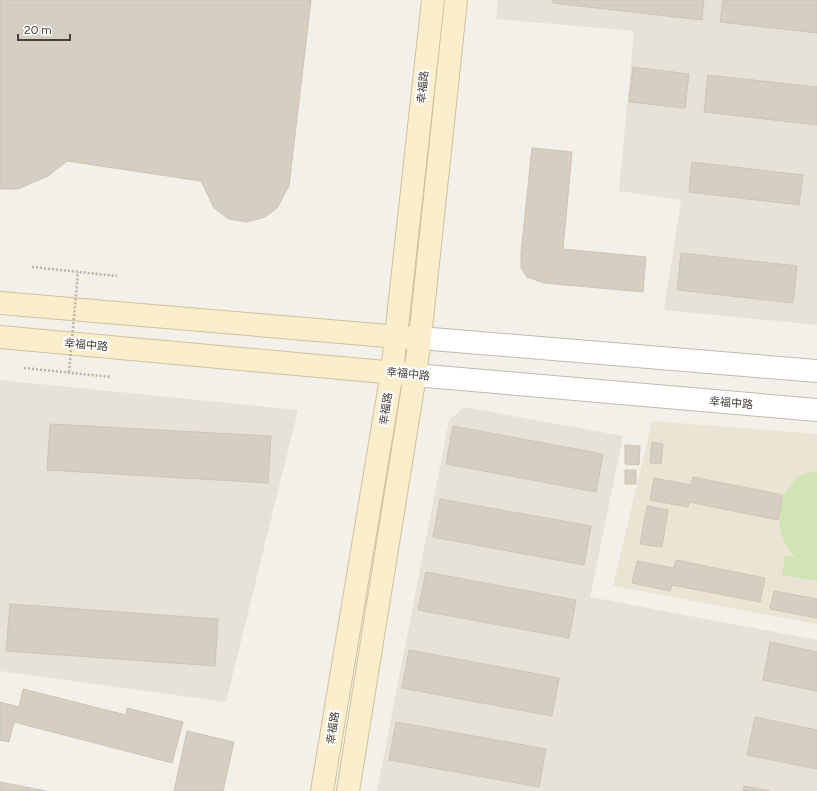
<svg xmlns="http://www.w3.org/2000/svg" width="817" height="791" viewBox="0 0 817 791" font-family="Figtree,'Noto Sans SC',sans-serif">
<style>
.residential{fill:#e7e2d8}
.education{fill:#ebe4d5}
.green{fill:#d0e4b6}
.building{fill:#d7cec3;stroke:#cec3b4}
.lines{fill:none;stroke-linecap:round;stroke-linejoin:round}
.tertiary-casing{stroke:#c1bab0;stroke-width:24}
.secondary-casing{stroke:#cfc19d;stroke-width:24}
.path{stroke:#beb39f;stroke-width:2.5;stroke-dasharray:2 2;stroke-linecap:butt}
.tertiary{stroke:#fff;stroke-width:22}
.secondary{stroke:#faeecd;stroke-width:22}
.path-bridge{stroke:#beb39f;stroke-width:2.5;stroke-dasharray:2 2;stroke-linecap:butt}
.labels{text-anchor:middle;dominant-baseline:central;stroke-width:4;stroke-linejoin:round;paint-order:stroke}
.street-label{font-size:11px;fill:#464038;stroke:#fff}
</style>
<rect width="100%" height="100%" fill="#f3f0e9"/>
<g class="residential">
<polygon points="498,0 817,0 817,325 664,310 681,200 619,191 634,31 496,19"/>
<polygon points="0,380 298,410 226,702 0,671"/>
<polygon points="464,407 623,436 590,597 817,640 817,791 377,791 449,420"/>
</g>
<polygon class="education" points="652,421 817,434 817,624 613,586"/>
<path class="green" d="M817,471V581L782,575L785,555L795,557C789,549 784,543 781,533C775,515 785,484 802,475C806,473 812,472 817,471Z"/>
<g class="building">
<polygon points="0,0 311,0 289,186 277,208 265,217 247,222 229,219 214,208 201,181 67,161 48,176 18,189 0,189"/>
<polygon points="553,0 704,0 702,20 553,3"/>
<polygon points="723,0 817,0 817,33 720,22"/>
<polygon points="633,67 689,74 685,108 629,102"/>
<polygon points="708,75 817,87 817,125 704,112"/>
<polygon points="532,148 572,152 563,249 646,257 643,292 544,283 527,277 521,268 521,253"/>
<polygon points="692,162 803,175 799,205 689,192"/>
<polygon points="681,253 797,266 793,303 677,290"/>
<polygon points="50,424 271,436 268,483 47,470"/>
<polygon points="453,426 603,454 596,492 446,464"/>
<polygon points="652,442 663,444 661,464 650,463"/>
<polygon points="625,445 640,446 639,465 625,464"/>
<rect x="625" y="470" width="11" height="14"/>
<polygon points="693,477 783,495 778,520 689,502 688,507 650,500 654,478 691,485"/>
<polygon points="440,499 591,526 584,565 433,537"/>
<polygon points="647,506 668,510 662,547 640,544"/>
<polygon points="676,560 765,578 760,602 672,585 670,591 632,583 637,561 674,568"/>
<polygon points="426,572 576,600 569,638 418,610"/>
<polygon points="774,591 817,599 817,618 770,609"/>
<polygon points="10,604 218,619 215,666 6,651"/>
<polygon points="770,642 817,652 817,691 763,680"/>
<polygon points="409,650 559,678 552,716 402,688"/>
<polygon points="23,689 126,715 127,708 183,722 172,763 14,722 9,742 0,740 0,702 19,707"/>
<polygon points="755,717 817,730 817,769 747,755"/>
<polygon points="396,722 546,749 539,787 389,760"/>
<polygon points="187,731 234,742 223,791 174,791"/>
<polygon points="0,782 46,791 0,791"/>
<polygon points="744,786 770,791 743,791"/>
</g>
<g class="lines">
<g class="tertiary-casing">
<g id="tertiary">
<polyline points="420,338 817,371"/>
<polyline points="415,375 817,410"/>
</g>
</g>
<g class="secondary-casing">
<g id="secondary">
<polyline points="0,303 411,338"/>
<polyline points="0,337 406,374"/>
<polyline points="322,791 392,372 433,0"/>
<polyline points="348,791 415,375 420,338 456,0"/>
</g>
</g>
<g class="path">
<polyline points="32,267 117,276"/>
<polyline points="24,368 111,377"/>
</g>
<use href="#tertiary" class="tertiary"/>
<use href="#secondary" class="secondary"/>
<polyline class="path-bridge" points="69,372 78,272"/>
</g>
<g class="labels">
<g class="street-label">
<text transform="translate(423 87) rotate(-84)">幸福路</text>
<text transform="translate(86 345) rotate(5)">幸福中路</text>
<text transform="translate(408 374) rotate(6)">幸福中路</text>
<text transform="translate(731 403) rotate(5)">幸福中路</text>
<text transform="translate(386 409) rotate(-81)">幸福路</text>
<text transform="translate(333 728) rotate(-81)">幸福路</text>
</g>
</g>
<path d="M18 34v6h52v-6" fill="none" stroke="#464038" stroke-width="2"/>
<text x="24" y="34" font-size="12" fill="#464038" stroke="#ffffff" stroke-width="3" paint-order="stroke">20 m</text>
</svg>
